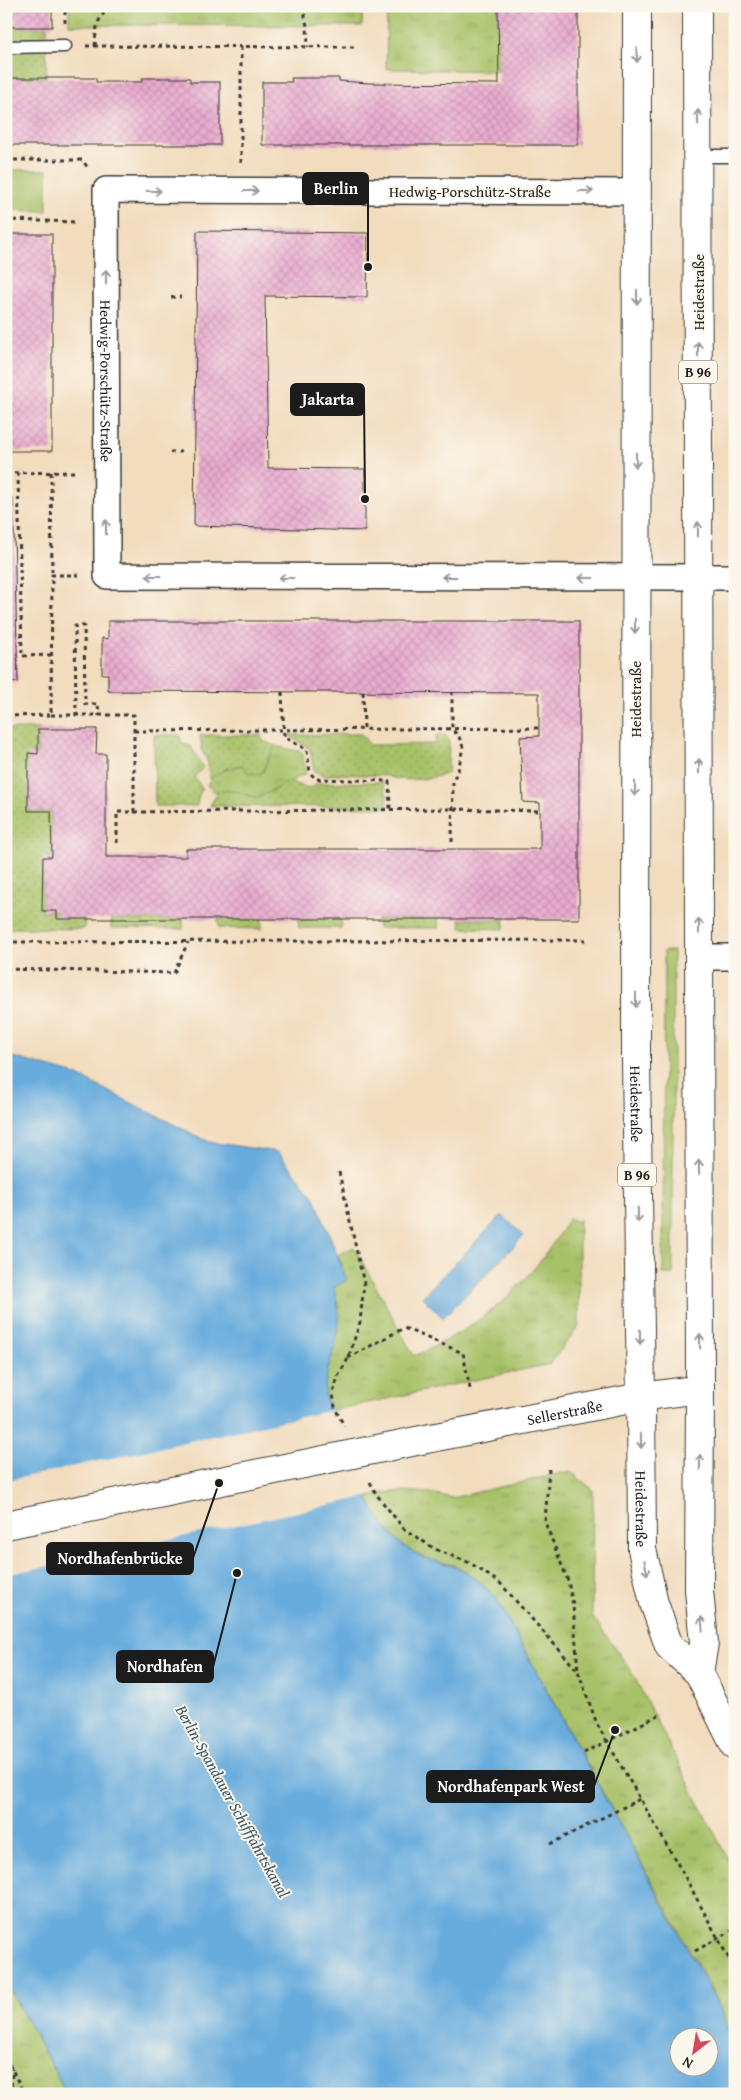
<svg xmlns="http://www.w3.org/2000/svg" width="741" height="2100" viewBox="0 0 741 2100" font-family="'Gentium Book Plus',serif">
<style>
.grass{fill:#a7c167;stroke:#626e42}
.park{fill:url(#park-tufts);stroke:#626e42}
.garden{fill:url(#garden-dots);stroke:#626e42}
.water{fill:#68acdd;stroke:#42647c;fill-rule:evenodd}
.pier{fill:#f2dcbe}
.building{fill:url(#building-cross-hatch)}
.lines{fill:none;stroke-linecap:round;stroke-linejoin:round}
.lane-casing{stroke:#3c3934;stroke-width:15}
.street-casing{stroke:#3c3934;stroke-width:28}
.secondary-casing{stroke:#3c3934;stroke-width:30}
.primary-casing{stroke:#3c3934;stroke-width:30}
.path{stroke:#3c3934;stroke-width:3;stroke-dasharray:4 4;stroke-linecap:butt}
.lane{stroke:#fff;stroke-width:12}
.street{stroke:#fff;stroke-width:25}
.secondary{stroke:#fff;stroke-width:28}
.primary{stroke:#fff;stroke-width:28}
.primary-bridge-casing{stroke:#3c3934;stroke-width:30;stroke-linecap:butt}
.primary-bridge{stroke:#fff;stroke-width:28}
.oneway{stroke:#999}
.labels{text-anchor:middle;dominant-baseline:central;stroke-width:4;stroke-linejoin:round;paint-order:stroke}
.shield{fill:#fbf7ec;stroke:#5f5e5a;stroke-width:1}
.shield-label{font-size:14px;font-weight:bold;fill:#1c1c1c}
.street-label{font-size:15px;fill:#1c1c1c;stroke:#fbf7ec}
.water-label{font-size:16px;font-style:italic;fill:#3a5669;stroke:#fbf7ec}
.leader{fill:none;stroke:#1c1c1c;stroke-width:2}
.callout-dot{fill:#1c1c1c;stroke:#fbf7ec;stroke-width:2}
.callout{fill:#1c1c1c;stroke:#1c1c1c;stroke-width:2}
.callout-label{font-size:16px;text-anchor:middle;font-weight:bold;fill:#fff}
</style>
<defs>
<pattern id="park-tufts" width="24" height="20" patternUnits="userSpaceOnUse" patternTransform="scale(1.25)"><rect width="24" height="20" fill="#a7c167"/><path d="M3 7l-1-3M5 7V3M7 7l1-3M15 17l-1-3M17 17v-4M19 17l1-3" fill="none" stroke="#8fa559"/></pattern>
<pattern id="garden-dots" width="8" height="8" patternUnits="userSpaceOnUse" patternTransform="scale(1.25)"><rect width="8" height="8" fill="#a7c167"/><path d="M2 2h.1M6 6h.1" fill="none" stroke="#8fa559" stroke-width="1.8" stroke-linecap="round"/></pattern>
<pattern id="building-cross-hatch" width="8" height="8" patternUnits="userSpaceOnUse" patternTransform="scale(1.25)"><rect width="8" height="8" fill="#e9accf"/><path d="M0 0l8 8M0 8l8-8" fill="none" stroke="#c793b1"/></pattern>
</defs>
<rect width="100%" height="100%" fill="#fbf7ec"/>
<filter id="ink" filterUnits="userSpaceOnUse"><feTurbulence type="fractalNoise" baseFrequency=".02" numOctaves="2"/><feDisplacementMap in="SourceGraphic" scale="10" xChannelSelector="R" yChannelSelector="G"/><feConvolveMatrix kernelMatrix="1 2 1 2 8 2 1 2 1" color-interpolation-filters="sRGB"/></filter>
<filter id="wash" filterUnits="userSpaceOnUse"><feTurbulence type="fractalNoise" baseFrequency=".0096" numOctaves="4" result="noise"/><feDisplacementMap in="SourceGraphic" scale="20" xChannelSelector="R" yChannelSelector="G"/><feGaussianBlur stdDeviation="1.12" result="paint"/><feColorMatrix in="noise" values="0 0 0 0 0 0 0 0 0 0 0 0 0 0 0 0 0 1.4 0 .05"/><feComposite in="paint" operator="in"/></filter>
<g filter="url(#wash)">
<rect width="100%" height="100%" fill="#f2dcbe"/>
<g class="grass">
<polygon points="6,170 47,170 47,211 6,210"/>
<polygon points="664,951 673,951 673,1274 663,1274"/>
</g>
<g class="park">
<polygon points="69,6 363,6 362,26 69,25"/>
<polygon points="387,6 498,6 499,71 386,69"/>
<path d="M275,746L302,752L306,771L305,774L258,798L218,791L215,792L207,785C212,772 230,767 242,765L248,773L261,774Z"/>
<path d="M569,1218L577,1222L579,1219V1326L550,1364L330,1411C318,1376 333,1362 338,1329C341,1313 333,1300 334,1287C335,1280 340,1271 342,1265L338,1255L354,1247L414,1356C483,1326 531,1284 569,1218Z"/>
<path d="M570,1471L593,1490L592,1616L630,1669L735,1873V2055L724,2016L706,1980L495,1596C483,1587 471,1573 458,1567C448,1562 435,1562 424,1558C400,1548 376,1522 368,1497L383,1493L404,1491L431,1493L452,1498Z"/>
<polygon points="6,1982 67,2094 6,2094"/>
</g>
<g class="garden">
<polygon points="6,27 47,27 46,78 6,78"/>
<polygon points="7,729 38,729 38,754 29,753 28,811 51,811 52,857 43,857 42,911 57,911 85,919 84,929 6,928"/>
<path d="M361,734L370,745L436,744V735H445L449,740L448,773C433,779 402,783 387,776L337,774L325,776L314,771L310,749L288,735Z"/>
<polygon points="154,735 180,735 182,744 191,746 203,768 194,777 202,788 198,798 197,806 155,806"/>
<polygon points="200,735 261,735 263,741 275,746 261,774 248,773 242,765 227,768 209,779 208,762 202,751"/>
<polygon points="288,782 309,788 318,783 382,782 387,795 387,807 210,806 218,791 228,789 258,798"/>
<polygon points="111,919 183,919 183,929 111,928"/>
<polygon points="218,919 262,919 262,929 219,928"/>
<polygon points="298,919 341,919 341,928 299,928"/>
<polygon points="377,919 438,919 439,928 378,928"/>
<polygon points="460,919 505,919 504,929 461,928"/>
</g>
<g class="water">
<path d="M6,1055L76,1075L209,1142L278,1152L315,1198L347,1280L334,1287C337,1300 340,1313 339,1326C336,1353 322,1371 326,1399L370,1504L385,1527L402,1545L424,1558L458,1567L476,1579L495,1596L724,2016L735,2055V2094H67L6,1982ZM678,2038H708V2068H678Z"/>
<polygon points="502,1215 524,1236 443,1318 422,1297"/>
</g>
<polygon class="pier" points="333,1410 370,1496 6,1575 6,1481"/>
<g id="blocks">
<g class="building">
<rect x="6" y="6" width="46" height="21"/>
<polygon points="498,6 578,6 578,145 262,145 262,82 292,82 291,78 339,78 339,81 369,83 499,84"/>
<polygon points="6,78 96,78 96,82 142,82 142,78 190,78 190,82 220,82 220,145 6,145"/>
<polygon points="197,231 368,233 367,297 265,296 268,468 365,469 365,531 194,526"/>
<rect x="6" y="234" width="46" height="217"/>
<polygon points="6,498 13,498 18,682 6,683"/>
<polygon points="108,621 579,621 579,919 57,919 57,911 42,911 43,857 52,857 51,811 28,811 28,753 38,754 38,729 97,729 96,754 106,754 106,857 186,857 186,849 540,849 540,803 523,802 520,737 539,736 539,693 108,691 108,674 102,674 102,638 108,639"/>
</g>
</g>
</g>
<g filter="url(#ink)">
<use href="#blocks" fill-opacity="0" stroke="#3c3934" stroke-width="1"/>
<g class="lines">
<g class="lane-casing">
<g id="lane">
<polyline points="6,47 65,46"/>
<polyline points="698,156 735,156"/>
</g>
</g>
<g class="street-casing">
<g id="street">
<path id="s1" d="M637,192L106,190L107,576L735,577"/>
<polyline points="699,957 735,957"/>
</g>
</g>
<g class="secondary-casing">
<g id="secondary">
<path id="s2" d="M641,1397L642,1549L654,1603L669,1646L699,1673L735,1746"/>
<polyline points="699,1673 704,1643 699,1590 700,1389"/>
</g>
</g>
<g class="primary-casing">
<g id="primary">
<path id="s3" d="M637,6L636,1061L641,1397"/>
<path id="s4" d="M431,1438L641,1397L700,1389L697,6"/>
</g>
</g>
<g class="path">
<polyline points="303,6 307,26 308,47"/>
<polyline points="65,23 65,6"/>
<polyline points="86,46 358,47"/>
<path d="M95,46C96,30 96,14 114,6"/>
<polyline points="241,47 241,163"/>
<polyline points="6,160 82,160 89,169"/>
<polyline points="6,220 78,222"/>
<polyline points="171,297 181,297"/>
<polyline points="170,452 181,452"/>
<polyline points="51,472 52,575"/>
<polyline points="6,473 78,472"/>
<polyline points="18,473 22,656 52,655"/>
<polyline points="282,692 284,737 307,750 310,773 316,779 389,781 390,810"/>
<polyline points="363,692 364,729"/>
<polyline points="51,715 134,715 134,812 117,812 117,843"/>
<polyline points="6,716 51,715 52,575 79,575"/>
<polyline points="76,716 75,626 84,626 85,704 98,704 99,716"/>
<polyline points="134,731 539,728"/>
<polyline points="134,812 452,809 540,811"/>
<polyline points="452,842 453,780 458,771 463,747 459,737 452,729 452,692"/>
<polyline points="6,942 589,940"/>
<polyline points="6,969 174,973 188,942"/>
<polyline points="339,1172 364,1284 360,1322 348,1359 338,1376 333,1393 335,1408 344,1426"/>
<polyline points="348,1358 404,1328 463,1353 470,1389"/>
<polyline points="549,1469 545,1522 568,1581 573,1605 578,1671 597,1724 684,1875 735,1970"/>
<polyline points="370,1482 376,1494 404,1529 435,1549 470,1563 500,1583 578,1671"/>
<polyline points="584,1753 659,1715"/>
<polyline points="550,1844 640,1799"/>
<polyline points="695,1951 735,1929"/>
<polyline points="6,2057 24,2094"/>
<polyline points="11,2094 12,2069"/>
</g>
<use href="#lane" class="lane"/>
<use href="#street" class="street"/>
<use href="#secondary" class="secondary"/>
<use href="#primary" class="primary"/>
<g class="primary-bridge-casing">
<polyline id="primary-bridge" points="6,1525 431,1438"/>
</g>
<use href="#primary-bridge" class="primary-bridge"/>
</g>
<defs><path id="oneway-shaft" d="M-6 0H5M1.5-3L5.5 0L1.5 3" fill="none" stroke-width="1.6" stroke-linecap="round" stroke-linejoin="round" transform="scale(1.25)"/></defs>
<g class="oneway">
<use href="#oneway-shaft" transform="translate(637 55) rotate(90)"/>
<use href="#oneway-shaft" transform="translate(698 117) rotate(-90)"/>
<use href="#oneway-shaft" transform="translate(154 191)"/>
<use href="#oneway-shaft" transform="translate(251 191)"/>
<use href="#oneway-shaft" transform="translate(586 191)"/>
<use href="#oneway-shaft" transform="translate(106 277) rotate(-90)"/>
<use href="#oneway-shaft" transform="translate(637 297) rotate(90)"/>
<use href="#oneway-shaft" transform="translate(698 349) rotate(-90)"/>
<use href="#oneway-shaft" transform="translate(636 460) rotate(90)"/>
<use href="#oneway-shaft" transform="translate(106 527) rotate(-90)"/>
<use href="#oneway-shaft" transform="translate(698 529) rotate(-90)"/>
<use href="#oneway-shaft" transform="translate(153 576) rotate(-180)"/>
<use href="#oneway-shaft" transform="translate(449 577) rotate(180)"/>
<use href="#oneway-shaft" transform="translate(286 578) rotate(-180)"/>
<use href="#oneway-shaft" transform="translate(586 578) rotate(-180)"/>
<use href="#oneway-shaft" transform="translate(635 626) rotate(90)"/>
<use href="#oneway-shaft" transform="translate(699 766) rotate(-90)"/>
<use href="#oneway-shaft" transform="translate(635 789) rotate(90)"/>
<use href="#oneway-shaft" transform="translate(699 926) rotate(-90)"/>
<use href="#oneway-shaft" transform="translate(636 1000) rotate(90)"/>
<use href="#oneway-shaft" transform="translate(699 1167) rotate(-90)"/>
<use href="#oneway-shaft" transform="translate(638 1215) rotate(89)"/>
<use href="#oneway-shaft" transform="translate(640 1337) rotate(89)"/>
<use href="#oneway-shaft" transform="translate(700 1341) rotate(-90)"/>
<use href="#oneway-shaft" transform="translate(641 1441) rotate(89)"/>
<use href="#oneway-shaft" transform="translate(700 1462) rotate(-90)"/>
<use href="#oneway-shaft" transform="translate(646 1568) rotate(78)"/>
<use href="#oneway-shaft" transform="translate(702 1624) rotate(-95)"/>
</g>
</g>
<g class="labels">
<g class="shield">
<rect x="679" y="360.5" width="38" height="23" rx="4"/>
<rect x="618" y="1163.5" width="38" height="23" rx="4"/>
</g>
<g class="shield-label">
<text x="698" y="372">B 96</text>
<text x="637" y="1175">B 96</text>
</g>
<g class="street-label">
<text x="470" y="191">Hedwig-Porschütz-Straße</text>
<text transform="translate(698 292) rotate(-90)">Heidestraße</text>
<text stroke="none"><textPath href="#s1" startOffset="722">Hedwig-Porschütz-Straße</textPath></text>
<text transform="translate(635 699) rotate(-90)">Heidestraße</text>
<text stroke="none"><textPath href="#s3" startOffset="1098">Heidestraße</textPath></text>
<text stroke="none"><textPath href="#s4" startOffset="136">Sellerstraße</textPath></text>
<text stroke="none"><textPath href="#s2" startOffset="112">Heidestraße</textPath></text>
</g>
<g class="water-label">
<text transform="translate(233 1801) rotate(61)">Berlin-Spandauer Schifffahrtskanal</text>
</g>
</g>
<path class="leader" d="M368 267L368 188M365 499L364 399M219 1483L193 1558M237 1573L213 1667M615 1730L594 1786"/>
<g class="callout-dot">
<circle cx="368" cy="267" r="5"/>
<circle cx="365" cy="499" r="5"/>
<circle cx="219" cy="1483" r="5"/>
<circle cx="237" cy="1573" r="5"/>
<circle cx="615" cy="1730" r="5"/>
</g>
<g class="callout">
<rect x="303" y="173" width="65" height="31" rx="5"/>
<rect x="291" y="384" width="73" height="31" rx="5"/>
<rect x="47" y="1543" width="146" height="31" rx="5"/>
<rect x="117" y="1651" width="96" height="31" rx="5"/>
<rect x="427" y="1771" width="167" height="31" rx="5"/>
</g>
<g class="callout-label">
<text x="336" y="194">Berlin</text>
<text x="328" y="405">Jakarta</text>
<text x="120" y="1564">Nordhafenbrücke</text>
<text x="165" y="1672">Nordhafen</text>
<text x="511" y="1792">Nordhafenpark West</text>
</g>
<rect width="741" height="2100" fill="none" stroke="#fbf7ec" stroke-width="25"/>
<g transform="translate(694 2052) rotate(211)"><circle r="24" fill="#fbf7ec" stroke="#a29f99"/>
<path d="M0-4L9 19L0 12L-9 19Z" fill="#d1495b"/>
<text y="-8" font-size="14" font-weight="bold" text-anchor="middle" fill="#1c1c1c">N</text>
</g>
</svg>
